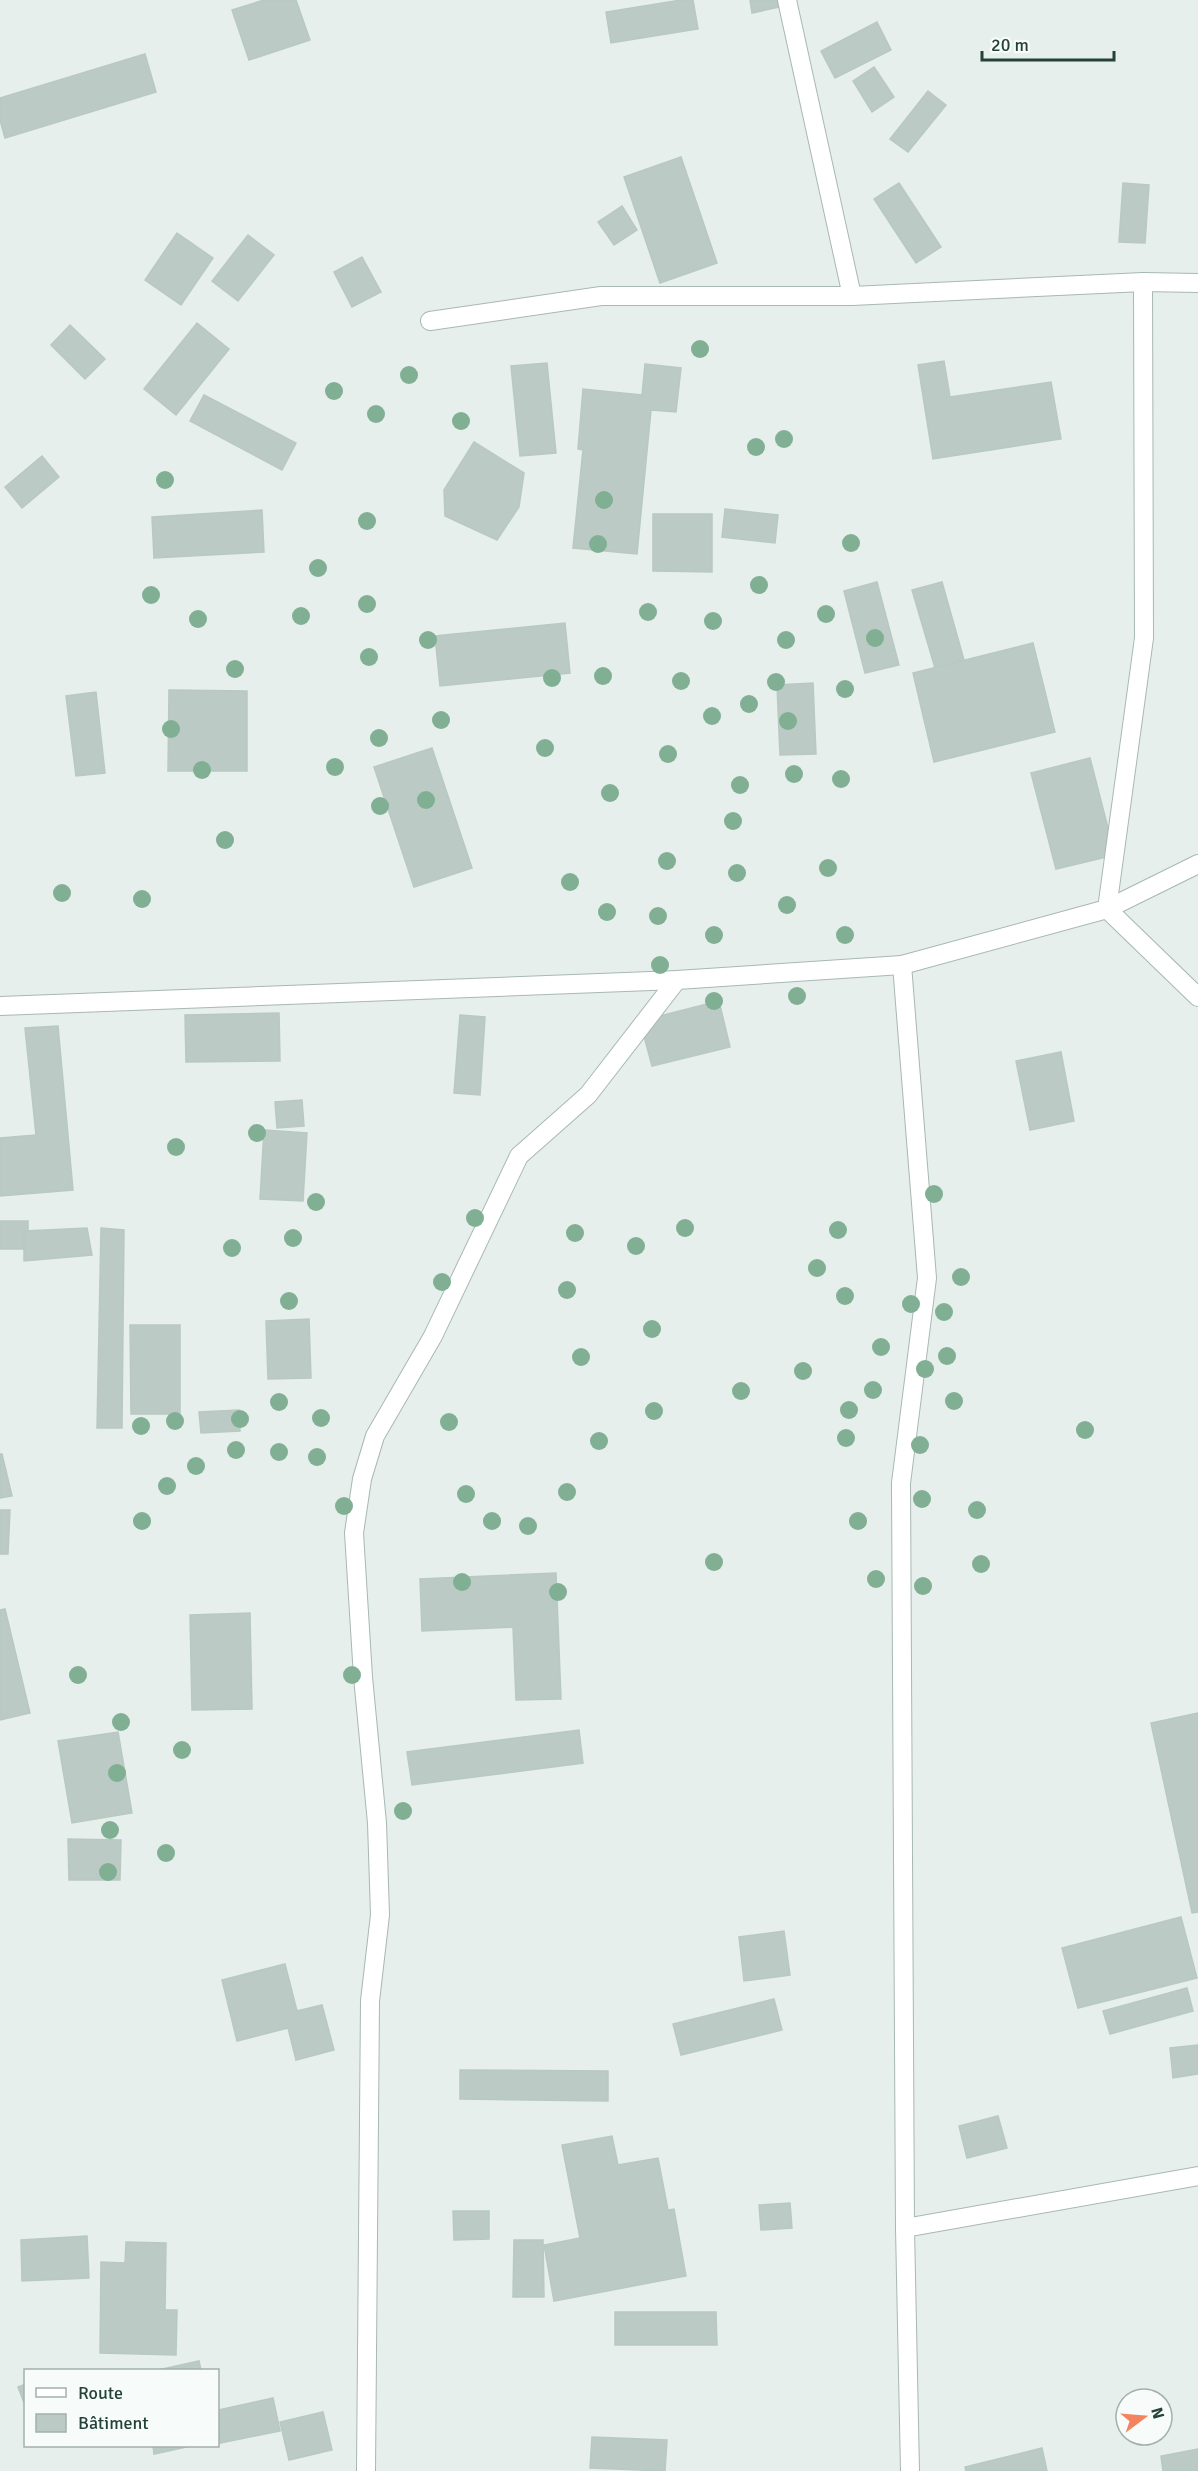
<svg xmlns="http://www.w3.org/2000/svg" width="1198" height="2471" viewBox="0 0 1198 2471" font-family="Signika,sans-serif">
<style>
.building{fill:#bbcac4;stroke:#b8c9c2;stroke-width:1.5}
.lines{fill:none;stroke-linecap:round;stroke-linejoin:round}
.minor-casing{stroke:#a8b8b2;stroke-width:20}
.minor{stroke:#fff;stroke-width:18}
.tree{fill:#80af93}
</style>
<rect width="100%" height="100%" fill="#e6efeb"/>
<g class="building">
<polygon points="264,0 296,0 310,40 249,60 232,10"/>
<polygon points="681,0 693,0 698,29 611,43 606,12"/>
<polygon points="750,0 788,0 789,5 752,13"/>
<polygon points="877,22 891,50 835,78 821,51"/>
<polygon points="145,54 156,92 5,138 0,120 0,98"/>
<polygon points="874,67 894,97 872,112 853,81"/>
<polygon points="928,91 946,105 908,152 890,139"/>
<polygon points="681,157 717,263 660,283 624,177"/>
<polygon points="899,183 941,247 916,263 874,199"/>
<polygon points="1123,183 1149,185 1145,243 1119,242"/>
<polygon points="622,206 637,230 614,245 598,222"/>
<polygon points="177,233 213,258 181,305 145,280"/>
<polygon points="248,235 274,255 238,301 212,281"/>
<polygon points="362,257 381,292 352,307 334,272"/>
<polygon points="197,323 229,349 176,415 144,389"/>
<polygon points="70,325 105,359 85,379 51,345"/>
<polygon points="944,361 950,397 1051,382 1061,439 933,459 918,365"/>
<polygon points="547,363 556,453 520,456 511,366"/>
<polygon points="645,364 681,368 676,412 651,410 637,554 573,548 583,450 578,449 583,389 642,395"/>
<polygon points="204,395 296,443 282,470 190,421"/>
<polygon points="474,442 524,473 519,507 497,540 445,516 444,490"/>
<polygon points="42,456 59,477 22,508 5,487"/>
<polygon points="725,509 778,515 775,543 722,537"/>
<polygon points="262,510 264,552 154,558 152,517"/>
<polygon points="653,514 712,514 712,572 653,571"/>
<polygon points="877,582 899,665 865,673 844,591"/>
<polygon points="942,582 964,660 935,668 912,590"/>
<polygon points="565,623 570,673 440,686 435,636"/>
<polygon points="1033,643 1055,732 934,762 913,673"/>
<polygon points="813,683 816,754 780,755 777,685"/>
<polygon points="169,690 247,691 247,771 168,771"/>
<polygon points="96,692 105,773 76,776 66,696"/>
<polygon points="432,748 472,868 414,887 374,767"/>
<polygon points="1090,758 1115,855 1056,869 1031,773"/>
<polygon points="719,1001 730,1047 652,1066 640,1021"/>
<polygon points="279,1013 280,1061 186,1062 185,1015"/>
<polygon points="460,1015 485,1017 480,1095 454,1093"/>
<polygon points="58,1026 73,1190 0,1196 0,1138 36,1135 25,1028"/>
<polygon points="1061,1052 1074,1121 1030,1130 1016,1061"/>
<polygon points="302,1100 304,1126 277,1128 275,1102"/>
<polygon points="264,1130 307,1133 303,1201 260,1199"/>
<rect x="0" y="1221" width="28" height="28"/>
<polygon points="87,1228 92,1255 24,1261 24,1231"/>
<polygon points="101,1228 124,1230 122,1428 97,1428"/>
<polygon points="309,1319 311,1378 268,1379 266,1321"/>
<polygon points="130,1325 180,1325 180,1414 131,1414"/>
<polygon points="239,1410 240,1431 201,1433 199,1412"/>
<polygon points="0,1454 2,1454 12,1496 0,1498"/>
<polygon points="0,1510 10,1510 8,1554 0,1554"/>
<polygon points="556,1573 561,1699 516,1700 513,1627 422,1631 420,1579"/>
<polygon points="5,1609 30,1713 0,1720 0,1610"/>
<polygon points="250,1613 252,1709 192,1710 190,1615"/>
<polygon points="1198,1713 1198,1912 1192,1913 1151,1723"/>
<polygon points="579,1730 583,1763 412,1785 407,1752"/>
<polygon points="118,1732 132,1813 72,1823 58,1741"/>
<polygon points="68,1839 121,1840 120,1880 69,1880"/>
<polygon points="1181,1917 1197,1978 1078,2008 1062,1948"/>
<polygon points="784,1931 790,1975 744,1981 739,1937"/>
<polygon points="285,1964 297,2011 322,2005 334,2050 296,2060 288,2028 237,2041 222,1980"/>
<polygon points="1187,1988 1193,2011 1110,2034 1103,2011"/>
<polygon points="774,1999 782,2030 681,2055 673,2024"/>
<polygon points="1198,2045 1198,2074 1173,2078 1170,2048"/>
<polygon points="460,2070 608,2071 608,2101 460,2099"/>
<polygon points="998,2116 1007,2148 967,2158 959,2126"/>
<polygon points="612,2136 618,2165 658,2158 668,2210 674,2209 686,2276 554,2301 544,2245 580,2238 562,2145"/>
<polygon points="790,2203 792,2228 761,2230 759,2205"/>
<polygon points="453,2211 489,2211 489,2239 454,2240"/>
<polygon points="87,2236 89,2278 22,2281 21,2240"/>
<polygon points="514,2240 543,2240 544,2297 513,2297"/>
<polygon points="126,2242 166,2243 165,2310 177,2310 176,2355 100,2353 101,2262 125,2263"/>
<polygon points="615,2312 716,2312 717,2345 615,2345"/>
<polygon points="199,2361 201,2370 158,2370"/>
<polygon points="26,2384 26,2408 18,2387"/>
<polygon points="273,2398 280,2431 220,2443 218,2410"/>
<polygon points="323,2412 332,2450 289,2460 280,2422"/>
<polygon points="592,2437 667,2440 665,2471 590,2468"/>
<polygon points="153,2446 191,2446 154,2454"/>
<polygon points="1042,2448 1047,2471 966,2471 965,2467"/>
<polygon points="1198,2449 1198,2471 1163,2471 1161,2456"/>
</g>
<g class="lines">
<g class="minor-casing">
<g id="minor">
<polyline points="787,0 852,296 1143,282 1198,283"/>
<polyline points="430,321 601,296 852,296"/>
<polyline points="1107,909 1144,638 1143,282"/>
<polyline points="1107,909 1198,997"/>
<polyline points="902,965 927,1278 901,1483 905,2228 910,2471"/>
<polyline points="0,1006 677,980 902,965 1107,909 1198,864"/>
<polyline points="905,2228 1198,2176"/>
<polyline points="366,2471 370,2001 380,1915 377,1823 363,1677 354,1533 362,1479 375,1436 433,1336 519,1156 588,1095 677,980"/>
</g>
</g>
<use href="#minor" class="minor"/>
</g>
<g class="tree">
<circle cx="700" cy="349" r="9"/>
<circle cx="409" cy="375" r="9"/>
<circle cx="334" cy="391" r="9"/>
<circle cx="376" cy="414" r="9"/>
<circle cx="461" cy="421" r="9"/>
<circle cx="784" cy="439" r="9"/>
<circle cx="756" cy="447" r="9"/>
<circle cx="165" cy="480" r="9"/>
<circle cx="604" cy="500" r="9"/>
<circle cx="367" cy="521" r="9"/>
<circle cx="851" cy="543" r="9"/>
<circle cx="598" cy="544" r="9"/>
<circle cx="318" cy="568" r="9"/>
<circle cx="759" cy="585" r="9"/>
<circle cx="151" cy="595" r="9"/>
<circle cx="367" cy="604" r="9"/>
<circle cx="648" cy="612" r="9"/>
<circle cx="826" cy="614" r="9"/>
<circle cx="301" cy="616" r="9"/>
<circle cx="198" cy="619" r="9"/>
<circle cx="713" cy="621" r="9"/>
<circle cx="875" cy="638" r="9"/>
<circle cx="428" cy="640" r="9"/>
<circle cx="786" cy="640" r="9"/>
<circle cx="369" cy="657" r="9"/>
<circle cx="235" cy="669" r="9"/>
<circle cx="603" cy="676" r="9"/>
<circle cx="552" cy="678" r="9"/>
<circle cx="681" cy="681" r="9"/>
<circle cx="776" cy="682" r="9"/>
<circle cx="845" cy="689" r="9"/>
<circle cx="749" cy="704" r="9"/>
<circle cx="712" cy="716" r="9"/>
<circle cx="441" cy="720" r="9"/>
<circle cx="788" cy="721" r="9"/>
<circle cx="171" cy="729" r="9"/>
<circle cx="379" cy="738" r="9"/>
<circle cx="545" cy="748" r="9"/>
<circle cx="668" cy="754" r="9"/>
<circle cx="335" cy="767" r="9"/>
<circle cx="202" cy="770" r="9"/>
<circle cx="794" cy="774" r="9"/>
<circle cx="841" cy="779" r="9"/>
<circle cx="740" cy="785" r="9"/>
<circle cx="610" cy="793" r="9"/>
<circle cx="426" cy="800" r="9"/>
<circle cx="380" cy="806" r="9"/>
<circle cx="733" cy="821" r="9"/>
<circle cx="225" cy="840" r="9"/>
<circle cx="667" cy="861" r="9"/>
<circle cx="828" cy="868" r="9"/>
<circle cx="737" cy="873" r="9"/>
<circle cx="570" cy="882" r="9"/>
<circle cx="62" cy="893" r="9"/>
<circle cx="142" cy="899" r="9"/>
<circle cx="787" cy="905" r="9"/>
<circle cx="607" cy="912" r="9"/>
<circle cx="658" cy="916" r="9"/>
<circle cx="714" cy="935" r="9"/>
<circle cx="845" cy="935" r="9"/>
<circle cx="660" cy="965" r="9"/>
<circle cx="797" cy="996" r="9"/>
<circle cx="714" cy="1001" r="9"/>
<circle cx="257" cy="1133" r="9"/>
<circle cx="176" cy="1147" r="9"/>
<circle cx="934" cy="1194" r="9"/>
<circle cx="316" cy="1202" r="9"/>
<circle cx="475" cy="1218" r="9"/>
<circle cx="685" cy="1228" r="9"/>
<circle cx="838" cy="1230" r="9"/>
<circle cx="575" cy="1233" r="9"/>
<circle cx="293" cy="1238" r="9"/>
<circle cx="636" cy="1246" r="9"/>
<circle cx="232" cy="1248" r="9"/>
<circle cx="817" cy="1268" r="9"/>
<circle cx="961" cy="1277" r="9"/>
<circle cx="442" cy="1282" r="9"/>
<circle cx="567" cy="1290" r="9"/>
<circle cx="845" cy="1296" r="9"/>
<circle cx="289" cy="1301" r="9"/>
<circle cx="911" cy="1304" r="9"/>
<circle cx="944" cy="1312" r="9"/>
<circle cx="652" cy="1329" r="9"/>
<circle cx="881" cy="1347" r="9"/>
<circle cx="947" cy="1356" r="9"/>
<circle cx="581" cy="1357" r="9"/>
<circle cx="925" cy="1369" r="9"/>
<circle cx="803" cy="1371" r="9"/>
<circle cx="873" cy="1390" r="9"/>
<circle cx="741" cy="1391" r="9"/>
<circle cx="954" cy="1401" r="9"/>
<circle cx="279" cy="1402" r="9"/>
<circle cx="849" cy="1410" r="9"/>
<circle cx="654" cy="1411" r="9"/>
<circle cx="321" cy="1418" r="9"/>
<circle cx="240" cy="1419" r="9"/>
<circle cx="175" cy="1421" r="9"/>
<circle cx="449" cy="1422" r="9"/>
<circle cx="141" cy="1426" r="9"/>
<circle cx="1085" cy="1430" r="9"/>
<circle cx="846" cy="1438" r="9"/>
<circle cx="599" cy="1441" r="9"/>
<circle cx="920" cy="1445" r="9"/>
<circle cx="236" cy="1450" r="9"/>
<circle cx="279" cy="1452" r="9"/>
<circle cx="317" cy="1457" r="9"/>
<circle cx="196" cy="1466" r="9"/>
<circle cx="167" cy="1486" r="9"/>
<circle cx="567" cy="1492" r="9"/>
<circle cx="466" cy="1494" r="9"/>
<circle cx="922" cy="1499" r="9"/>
<circle cx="344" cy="1506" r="9"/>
<circle cx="977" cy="1510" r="9"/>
<circle cx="142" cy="1521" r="9"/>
<circle cx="492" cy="1521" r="9"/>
<circle cx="858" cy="1521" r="9"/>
<circle cx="528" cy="1526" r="9"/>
<circle cx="714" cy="1562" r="9"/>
<circle cx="981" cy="1564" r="9"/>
<circle cx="876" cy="1579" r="9"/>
<circle cx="462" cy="1582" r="9"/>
<circle cx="923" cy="1586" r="9"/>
<circle cx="558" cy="1592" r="9"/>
<circle cx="78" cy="1675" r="9"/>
<circle cx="352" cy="1675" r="9"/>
<circle cx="121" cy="1722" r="9"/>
<circle cx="182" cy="1750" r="9"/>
<circle cx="117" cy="1773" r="9"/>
<circle cx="403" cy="1811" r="9"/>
<circle cx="110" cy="1830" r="9"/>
<circle cx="166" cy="1853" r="9"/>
<circle cx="108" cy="1872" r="9"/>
</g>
<rect x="24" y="2369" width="195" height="78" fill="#f7fbf9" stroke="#a3b1ad" stroke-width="1.5"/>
<rect x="36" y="2388" width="30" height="9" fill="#ffffff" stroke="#a3b1ad" stroke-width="1.5"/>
<text x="78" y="2399" font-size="18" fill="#24423a">Route</text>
<rect x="36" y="2414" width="30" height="18" fill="#bbcac4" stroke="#a3b1ad" stroke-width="1.5"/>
<text x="78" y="2429" font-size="18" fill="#24423a">Bâtiment</text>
<g transform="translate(1144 2417) rotate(74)"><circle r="28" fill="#f7fbf9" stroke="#a3b1ad" stroke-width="1.5"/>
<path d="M0-4.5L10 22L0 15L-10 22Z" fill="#f4845f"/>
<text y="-9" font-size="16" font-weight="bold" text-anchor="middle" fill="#24423a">N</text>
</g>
<path d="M982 51v9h132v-9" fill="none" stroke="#24423a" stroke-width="3"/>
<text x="991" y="51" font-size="18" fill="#24423a" stroke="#f7fbf9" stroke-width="4.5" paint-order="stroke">20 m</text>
</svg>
